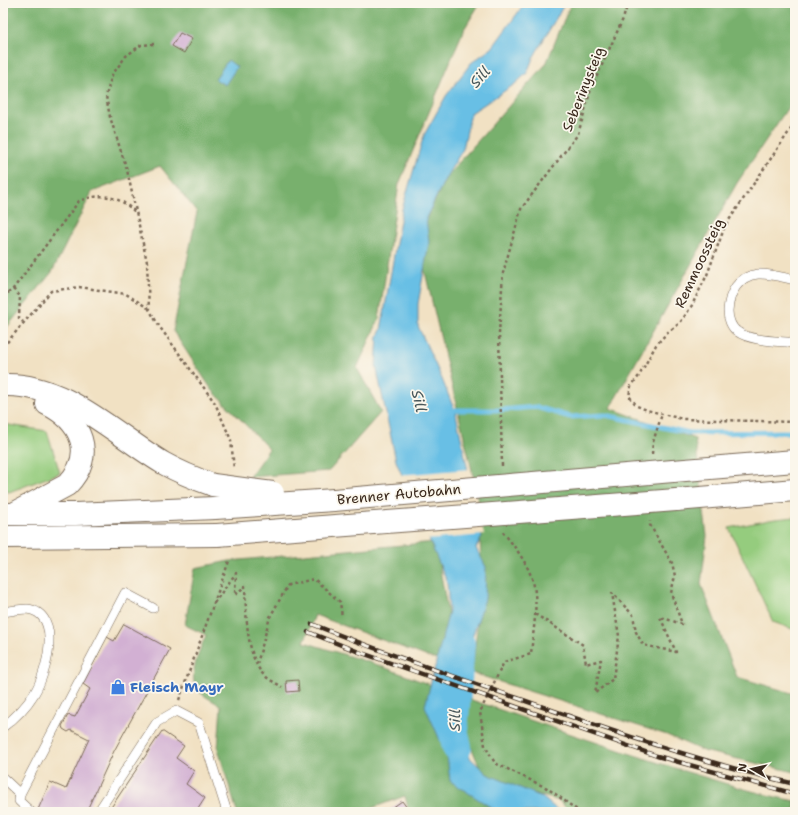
<svg xmlns="http://www.w3.org/2000/svg" width="798" height="815" viewBox="0 0 798 815" font-family="'Shantell Sans',sans-serif">
<style>
.green{fill:#95cc7e;stroke:#687b4e}
.forest{fill:#78b06d;stroke:#5a6d46}
.water{fill:#68bfe5;stroke:#527482}
.pier{fill:#f1e1c3}
.lines{fill:none;stroke-linecap:round;stroke-linejoin:round}
.stream{stroke:#68bfe5;stroke-width:5}
.river{stroke:#68bfe5;stroke-width:30}
.building{fill:#d2b0d3}
.lane-casing{stroke:#7b6a58;stroke-width:10}
.highway-casing{stroke:#7b6a58;stroke-width:24}
.path{stroke:#7b6a58;stroke-width:2.5;stroke-dasharray:3 3;stroke-linecap:butt}
.lane{stroke:#fff;stroke-width:9}
.highway{stroke:#fff;stroke-width:22}
.rail-casing{stroke:#3b2a1e;stroke-width:4.5}
.rail{stroke:#fbf7ec;stroke-width:3;stroke-dasharray:9;stroke-linecap:butt}
.highway-bridge-casing{stroke:#7b6a58;stroke-width:24;stroke-linecap:butt}
.highway-bridge{stroke:#fff;stroke-width:22}
.labels{text-anchor:middle;dominant-baseline:central;stroke-width:3.5;stroke-linejoin:round;paint-order:stroke}
.street-label{font-size:14px;fill:#3b2a1e;stroke:#fbf7ec}
.shop-label{font-size:14px;font-weight:bold;fill:#366cbe;stroke:#fbf7ec;text-anchor:start}
.water-label{font-size:15px;font-style:italic;fill:#48575a;stroke:#fbf7ec}
</style>
<rect width="100%" height="100%" fill="#fbf7ec"/>
<filter id="ink" filterUnits="userSpaceOnUse"><feTurbulence type="fractalNoise" baseFrequency=".025" numOctaves="2"/><feDisplacementMap in="SourceGraphic" scale="8" xChannelSelector="R" yChannelSelector="G"/><feConvolveMatrix kernelMatrix="1 2 1 2 8 2 1 2 1" color-interpolation-filters="sRGB"/></filter>
<filter id="wash" filterUnits="userSpaceOnUse"><feTurbulence type="fractalNoise" baseFrequency=".012" numOctaves="4" result="noise"/><feDisplacementMap in="SourceGraphic" scale="16" xChannelSelector="R" yChannelSelector="G"/><feGaussianBlur stdDeviation="0.9" result="paint"/><feColorMatrix in="noise" values="0 0 0 0 0 0 0 0 0 0 0 0 0 0 0 0 0 1.4 0 .05"/><feComposite in="paint" operator="in"/></filter>
<g filter="url(#wash)">
<rect width="100%" height="100%" fill="#f1e1c3"/>
<g class="green">
<polygon points="3,424 47,431 60,473 9,492 3,491"/>
<polygon points="795,517 795,630 773,622 729,528 775,519"/>
</g>
<g class="forest">
<polygon points="3,3 480,3 463,31 399,184 379,319 357,368 381,412 329,471 249,477 269,449 212,390 173,331 197,212 160,166 92,192 52,272 3,332"/>
<polygon points="571,3 795,3 795,97 737,183 610,408 695,439 707,536 701,584 737,677 795,694 795,772 703,751 667,735 472,673 482,584 478,496 417,238 446,177 546,64"/>
<path d="M435,542L449,619L439,661L315,615L304,642L378,665L431,685L452,753L492,812H409L405,796L361,812H237L218,749L221,706C214,701 202,696 197,689C187,676 201,647 206,635L185,625L195,568L229,561Z"/>
<path d="M466,698C538,723 611,748 684,771C721,782 757,794 795,801V812H570L559,801L484,778L457,712Z"/>
</g>
<g class="water">
<polygon points="525,3 565,3 533,58 527,73 515,84 471,113 463,149 446,177 426,218 429,242 418,304 418,326 442,379 456,414 482,537 476,548 486,567 485,599 454,692 456,728 466,754 487,774 542,797 560,812 498,812 450,781 447,756 425,706 449,611 447,582 396,461 376,366 378,336 381,330 402,209 424,135 446,96 471,63 492,48"/>
<polygon points="228,60 237,67 225,85 215,79"/>
</g>
<polygon class="pier" points="470,469 484,535 426,540 399,475"/>
<g class="lines">
<polyline class="stream" points="448,410 500,410 536,407 570,417 605,415 690,433 789,432"/>
<polyline class="river" points="457,747 453,730 460,644"/>
</g>
<g id="blocks">
<g class="building">
<polygon points="180,33 192,39 184,53 172,46"/>
<polygon points="124,624 170,649 114,751 86,812 37,812 50,782 66,789 89,739 71,730 68,732 63,729 62,726 68,715 75,717 90,689 83,684 107,637 114,641"/>
<polygon points="298,680 299,691 287,692 286,681"/>
<polygon points="162,731 184,746 176,758 194,771 186,784 205,798 196,812 108,812"/>
<polygon points="402,801 410,812 386,812"/>
</g>
</g>
</g>
<g filter="url(#ink)">
<use href="#blocks" fill-opacity="0" stroke="#7b6a58" stroke-width="1"/>
<g class="lines">
<g class="lane-casing">
<g id="lane">
<path d="M795,280C784,278 770,273 758,274C738,276 729,293 728,311C728,318 731,328 738,332C750,341 780,341 795,343"/>
<path d="M3,612C11,611 20,609 27,609C64,613 46,675 34,694C26,707 15,718 3,727"/>
<polyline points="3,778 20,794"/>
<polyline points="31,812 19,801 20,794 125,593 153,608"/>
<polyline points="98,812 157,722 176,711 199,723 227,812"/>
</g>
</g>
<g class="highway-casing">
<g id="highway">
<path d="M3,385C64,382 114,434 163,463C179,472 196,479 213,485"/>
<polyline points="673,471 795,461"/>
<polyline points="676,500 795,490"/>
<path d="M17,512L67,485C97,454 81,421 47,404"/>
<polyline points="3,514 75,514 215,508"/>
<polyline points="3,537 217,535"/>
</g>
</g>
<g class="path">
<polyline points="154,44 141,45 126,56 112,75 106,96 110,117 127,170 147,262 149,309 159,326 215,403 231,440 234,469"/>
<polyline points="795,123 725,226 707,275 691,307 680,323 668,332 656,345 639,376 631,386 629,396 637,406 647,410 682,419 795,422"/>
<polyline points="13,289 20,296 19,318 23,322"/>
<path d="M3,297L13,289L79,201C101,192 120,196 136,213"/>
<polyline points="3,347 51,291 79,287 126,294 148,308"/>
<polyline points="652,454 653,442 662,414"/>
<polyline points="502,466 499,333 503,273 521,209 578,134 591,89 623,19 628,3"/>
<path d="M503,532C515,547 530,566 534,586C538,608 533,632 531,654L504,662L480,712L485,746L495,763L547,788L580,812"/>
<path d="M214,603L236,573L235,595L245,586C246,610 246,654 262,673C267,679 276,683 282,687"/>
<polyline points="535,614 583,645 586,664 601,660 595,693 613,679 619,636 612,593 633,615 636,632 643,645 676,652 660,617 682,624 671,593 675,576 672,563 650,525 650,521"/>
<polyline points="257,664 270,617 288,585 314,579 340,602 342,617"/>
<polyline points="179,700 229,561"/>
</g>
<use href="#lane" class="lane"/>
<use href="#highway" class="highway"/>
<g class="rail-casing">
<g id="rail">
<path d="M312,624C380,652 450,675 520,699C611,731 701,762 795,784"/>
<polyline points="308,632 359,652 657,756 795,794"/>
</g>
</g>
<use href="#rail" class="rail"/>
<g class="highway-bridge-casing">
<g id="highway-bridge">
<polyline points="213,485 273,493"/>
<polyline points="215,508 334,500 673,471"/>
<polyline points="217,535 676,500"/>
</g>
</g>
<use href="#highway-bridge" class="highway-bridge"/>
</g>
</g>
<defs>
<g id="shop-bare" transform="scale(1.2)"><path d="M-5-2.5h2.3a2.7 3.5 0 0 1 5.4 0H5L5.5 6h-11ZM-1.5-2.5h3a1.5 2.3 0 0 0-3 0Z" fill="#3f7fe0" stroke="#fbf7ec" stroke-width="2.5" paint-order="stroke"/></g>
</defs>
<g fill-rule="evenodd">
<use href="#shop-bare" x="118" y="687"/>
</g>
<g class="labels">
<g class="street-label">
<text transform="translate(583 89) rotate(-68)">Seberinysteig</text>
<text transform="translate(699 263) rotate(-65)">Remmoossteig</text>
<text transform="translate(399 494) rotate(-5)">Brenner Autobahn</text>
</g>
<g class="shop-label">
<text x="130" y="687">Fleisch Mayr</text>
</g>
<g class="water-label">
<text transform="translate(480 77) rotate(-48)">Sill</text>
<text transform="translate(419 401) rotate(77)">Sill</text>
<text transform="translate(455 720) rotate(-89)">Sill</text>
</g>
</g>
<rect width="798" height="815" fill="none" stroke="#fbf7ec" stroke-width="16"/>
<g transform="translate(752 769) rotate(278)" stroke="#fbf7ec" stroke-width="3" paint-order="stroke">
<path d="M0-3L7 15L0 10L-7 15Z" fill="#3b2a1e"/>
<text y="-6" font-size="11" font-weight="bold" text-anchor="middle" fill="#3b2a1e">N</text>
</g>
</svg>
